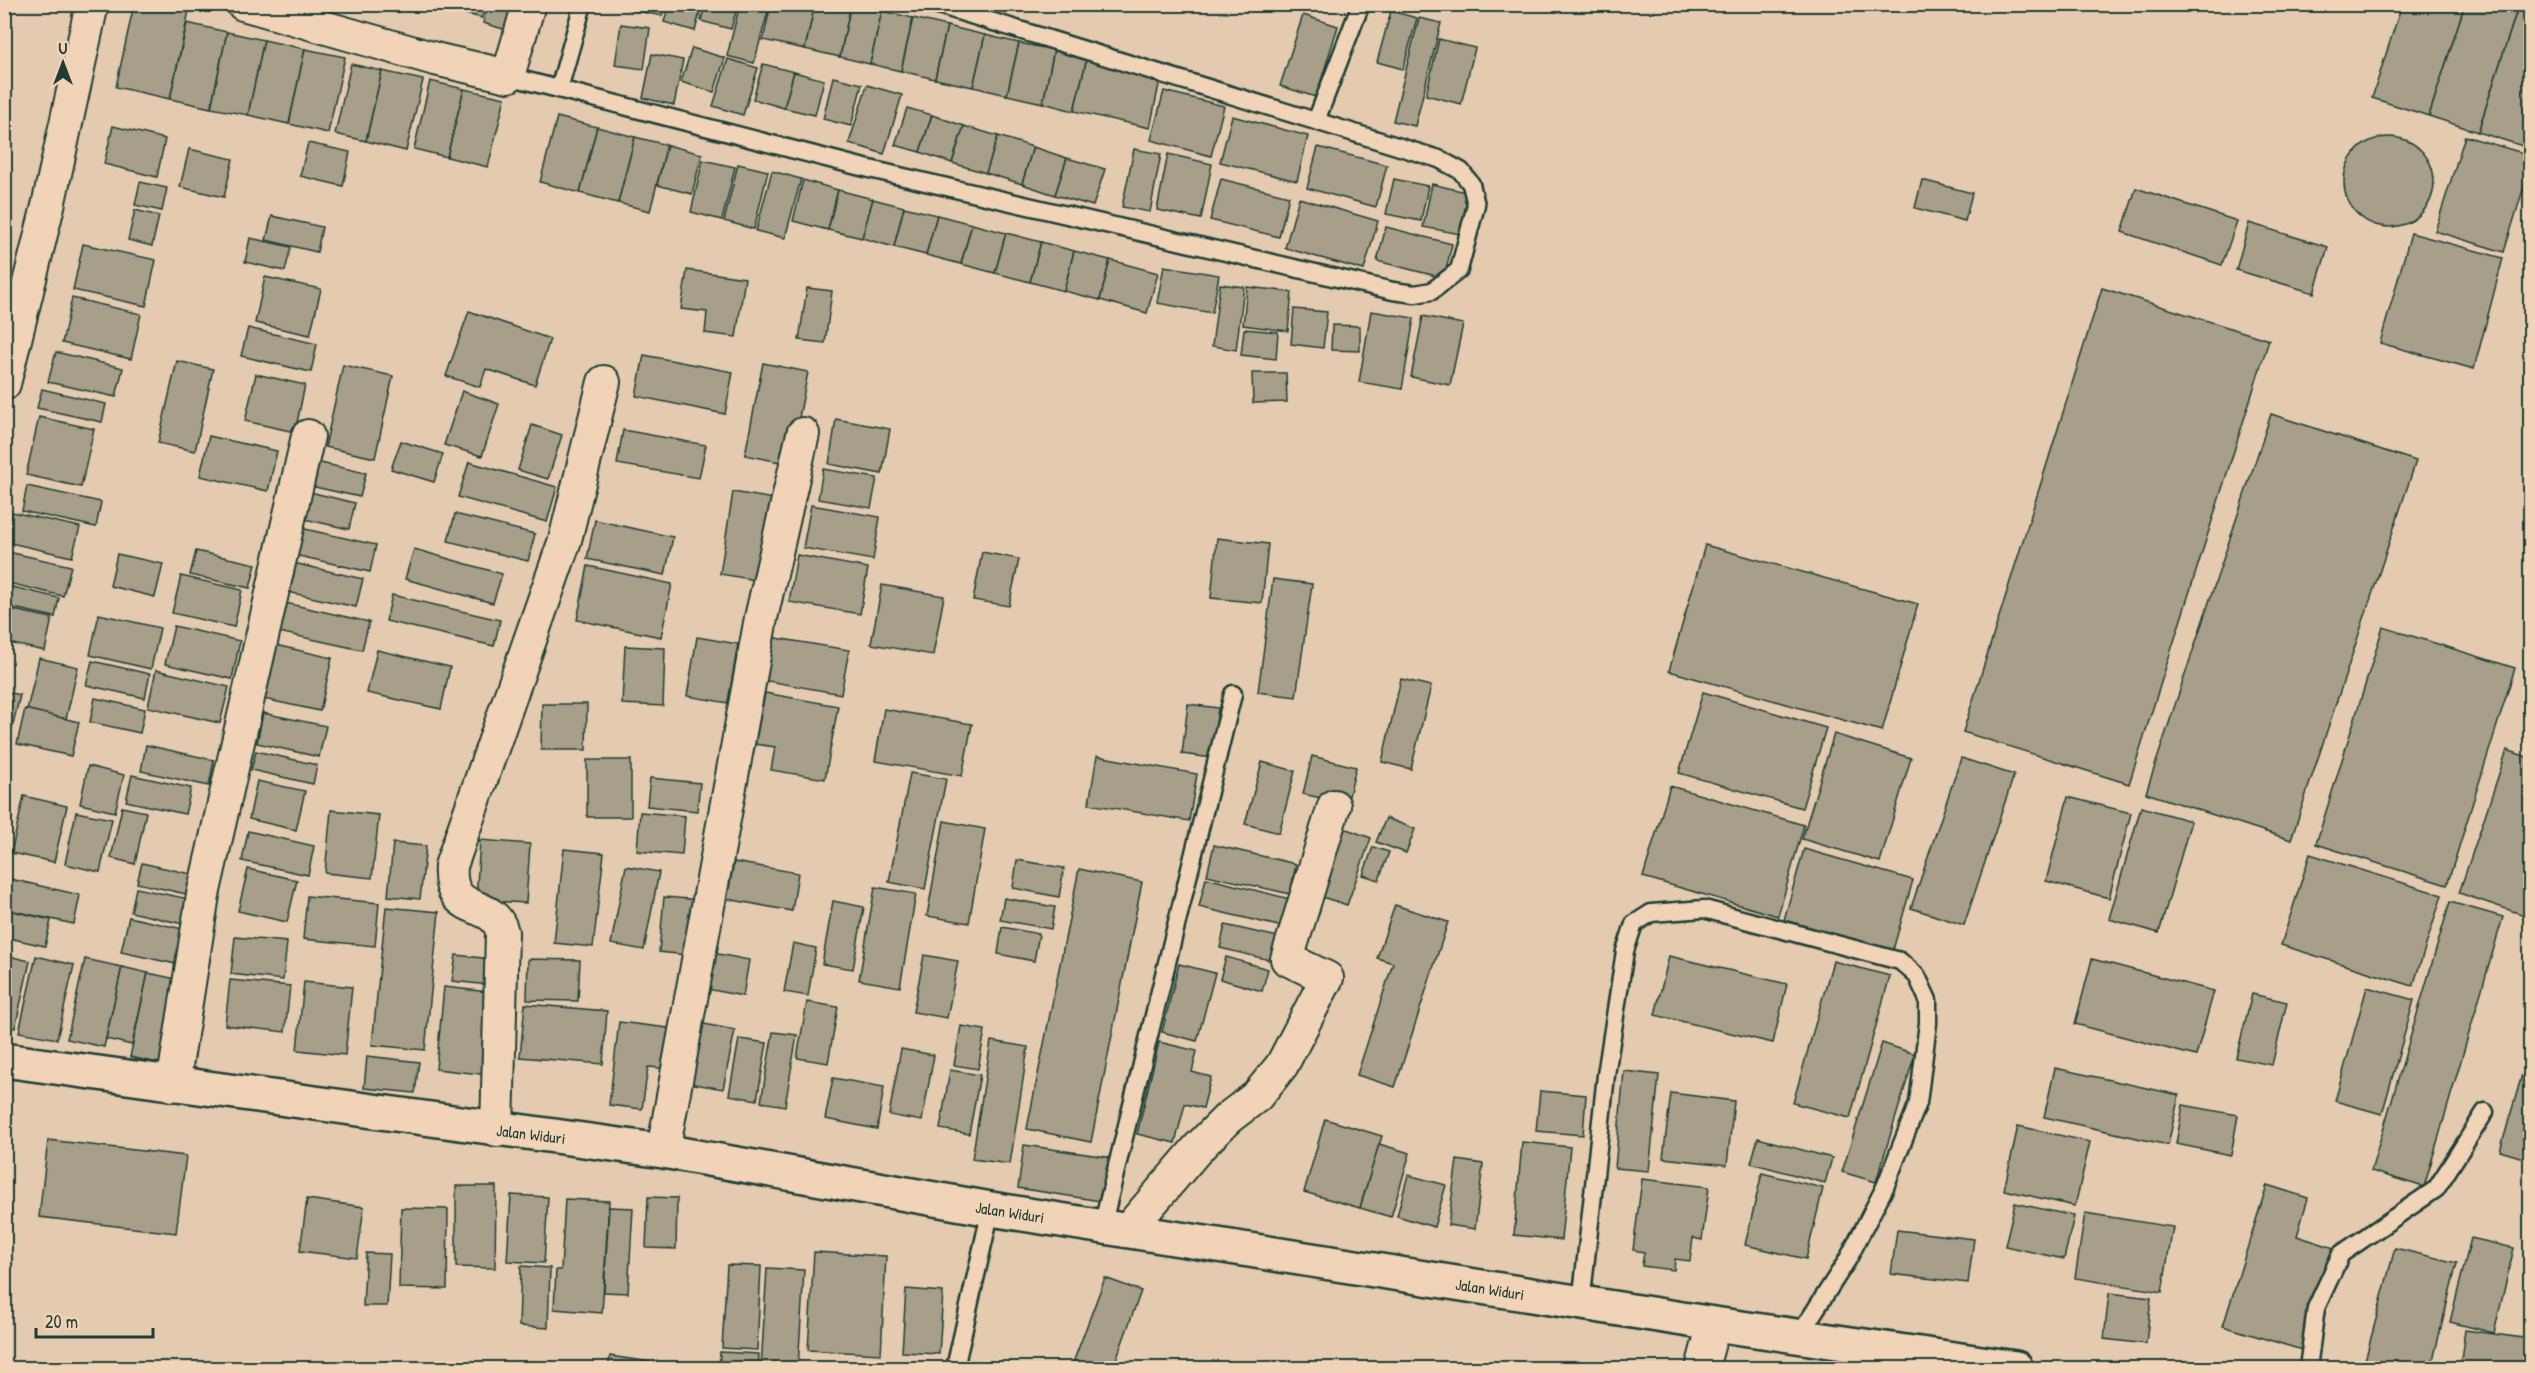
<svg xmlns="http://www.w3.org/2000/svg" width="2535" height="1373" viewBox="0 0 2535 1373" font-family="'Patrick Hand',sans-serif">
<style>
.building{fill:#a79f89;stroke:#1f3d34;stroke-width:1.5}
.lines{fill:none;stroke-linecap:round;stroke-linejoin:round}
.service-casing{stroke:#1f3d34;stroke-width:21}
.minor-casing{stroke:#1f3d34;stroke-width:36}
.secondary-casing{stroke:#1f3d34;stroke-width:38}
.service{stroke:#f1d4b7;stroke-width:16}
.minor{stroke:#f1d4b7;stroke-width:32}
.secondary{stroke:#f1d4b7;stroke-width:33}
.labels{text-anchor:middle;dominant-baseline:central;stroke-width:6;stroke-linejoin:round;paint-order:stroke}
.street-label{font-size:16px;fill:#1f3d34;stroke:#f1d4b7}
</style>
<rect width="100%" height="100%" fill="#e4cbaf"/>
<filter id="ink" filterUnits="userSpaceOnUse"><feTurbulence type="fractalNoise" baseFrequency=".0167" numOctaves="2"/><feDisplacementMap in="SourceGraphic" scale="12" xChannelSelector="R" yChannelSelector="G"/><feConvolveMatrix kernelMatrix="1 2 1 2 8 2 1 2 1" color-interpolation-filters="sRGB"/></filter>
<g filter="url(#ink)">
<g class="building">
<polygon points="134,4 161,4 189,11 170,99 116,87"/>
<polygon points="366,4 400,4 398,13"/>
<polygon points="444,4 485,4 482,18 443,8"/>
<polygon points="488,4 522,4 513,32 483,23"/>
<polygon points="627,4 665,4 662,16 626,9"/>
<polygon points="669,4 702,4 695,31 664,22"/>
<polygon points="705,4 738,4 731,29 701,21"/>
<polygon points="740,4 770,4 754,63 727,56"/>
<polygon points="771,4 815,4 805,49 763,40"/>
<polygon points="815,4 851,4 840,57 805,49"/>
<polygon points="851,4 882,11 870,64 840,57"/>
<polygon points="2402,4 2465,4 2429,116 2372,98"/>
<polygon points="2465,4 2519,4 2478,132 2429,116"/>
<polygon points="2519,4 2530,4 2529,148 2478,132"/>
<polygon points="882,11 913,18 901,71 870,64"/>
<polygon points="1391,11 1417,18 1403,69 1377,62"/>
<polygon points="1303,15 1338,26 1316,97 1280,86"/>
<polygon points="913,18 947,26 935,79 901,71"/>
<polygon points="1419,18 1441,23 1415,126 1393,121"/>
<polygon points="187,23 227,32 211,108 170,99"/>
<polygon points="621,24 650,28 644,69 615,65"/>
<polygon points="947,26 985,35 973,87 935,79"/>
<polygon points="227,32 264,40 248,115 211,108"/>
<polygon points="985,35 1019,43 1007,95 973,87"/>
<polygon points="1439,39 1475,48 1461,104 1426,95"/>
<polygon points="264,40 305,49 289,124 248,115"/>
<polygon points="1019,43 1054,50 1043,103 1007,95"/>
<polygon points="692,48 725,58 714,92 681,82"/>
<polygon points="305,49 345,57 328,133 289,124"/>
<polygon points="1054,50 1087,58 1074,111 1043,103"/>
<polygon points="652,54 683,60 674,105 643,98"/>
<polygon points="1087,58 1161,75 1150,128 1074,111"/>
<polygon points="728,59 758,68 743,115 713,106"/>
<polygon points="351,64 382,71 366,141 335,134"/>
<polygon points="763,64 794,72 784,108 753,99"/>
<polygon points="382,71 423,80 406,151 366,141"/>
<polygon points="794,72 824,80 815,115 784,108"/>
<polygon points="833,77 862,84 851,126 823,119"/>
<polygon points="430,81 464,89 447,157 414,149"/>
<polygon points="867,85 902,95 884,154 849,143"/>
<polygon points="464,89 505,98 488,167 447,157"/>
<polygon points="1164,91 1224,106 1211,156 1151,140"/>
<polygon points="907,108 932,115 920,152 895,145"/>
<polygon points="932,115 964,126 952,163 920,152"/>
<polygon points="1232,116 1308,136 1297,181 1220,162"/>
<polygon points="557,117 597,127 580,193 540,182"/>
<polygon points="113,126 165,139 157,177 104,164"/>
<polygon points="964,126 998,136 986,173 952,163"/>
<polygon points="597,127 635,137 618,203 580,193"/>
<polygon points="998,136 1033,147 1022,184 986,173"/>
<polygon points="2465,136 2530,155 2530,167 2504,252 2435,231"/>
<circle cx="2389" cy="182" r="45"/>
<polygon points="635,137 667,145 650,211 618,203"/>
<polygon points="308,143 350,152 343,186 300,176"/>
<polygon points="667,145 702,154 692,194 657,185"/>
<polygon points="1033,147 1067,158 1055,195 1022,184"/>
<polygon points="1318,147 1387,165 1376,207 1307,188"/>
<polygon points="189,149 233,159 224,197 180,187"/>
<polygon points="1134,149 1161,154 1150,212 1122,207"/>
<polygon points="1168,154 1212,164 1201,219 1157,210"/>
<polygon points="1067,158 1105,169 1093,206 1055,195"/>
<polygon points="703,160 735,167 722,220 691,212"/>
<polygon points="738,164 768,171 754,229 724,221"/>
<polygon points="772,171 801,179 785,238 756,231"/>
<polygon points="1221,179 1289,196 1279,237 1210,220"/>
<polygon points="1394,179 1428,186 1421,221 1386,214"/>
<polygon points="803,180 838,190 828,230 793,221"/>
<polygon points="1922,180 1972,193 1965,221 1915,208"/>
<polygon points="140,182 167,188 162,211 135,205"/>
<polygon points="1432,184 1470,193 1460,234 1423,227"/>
<polygon points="2136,188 2237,221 2222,265 2122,232"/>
<polygon points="838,190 873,199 862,238 828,230"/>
<polygon points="1299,198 1378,221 1364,270 1285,248"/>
<polygon points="873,199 904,207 894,247 862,238"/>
<polygon points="904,207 937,215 926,255 894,247"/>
<polygon points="135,210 159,216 152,246 128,240"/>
<polygon points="937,215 972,224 961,264 926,255"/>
<polygon points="272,216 322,227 317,252 266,240"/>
<polygon points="2249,223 2328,247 2314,293 2236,270"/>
<polygon points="972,224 1006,233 995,273 961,264"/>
<polygon points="1386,227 1452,244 1444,278 1377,261"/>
<polygon points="1006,233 1041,242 1030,282 995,273"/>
<polygon points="2411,233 2503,258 2474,369 2380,343"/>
<polygon points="250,238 291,247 285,271 245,262"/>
<polygon points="1041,242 1074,251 1064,291 1030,282"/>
<polygon points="83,244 156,260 146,306 73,290"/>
<polygon points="1074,251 1110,260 1100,300 1064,291"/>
<polygon points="1110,260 1158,273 1147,313 1100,300"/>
<polygon points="1164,266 1219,275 1212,313 1157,303"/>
<polygon points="687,270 745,278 736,337 705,333 707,312 681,309"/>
<polygon points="265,277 321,289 310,335 255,323"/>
<polygon points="1220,284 1244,287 1236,350 1212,346"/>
<polygon points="1247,287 1292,292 1288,331 1243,325"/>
<polygon points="807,288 832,291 825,343 799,340"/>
<polygon points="2102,288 2269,340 2129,784 1963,732"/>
<polygon points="72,298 141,314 131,359 62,343"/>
<polygon points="1294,309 1327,312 1323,348 1291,344"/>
<polygon points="469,311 550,339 535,385 486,369 480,387 446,376"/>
<polygon points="1371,311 1414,318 1402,389 1359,382"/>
<polygon points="1423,316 1463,324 1450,385 1411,377"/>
<polygon points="1332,325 1360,326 1360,351 1331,350"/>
<polygon points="248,328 317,344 311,372 241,356"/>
<polygon points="1244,329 1278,332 1276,359 1241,355"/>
<polygon points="56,352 123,368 116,397 48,382"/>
<polygon points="644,355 733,372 725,414 636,396"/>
<polygon points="177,361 213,369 195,451 158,443"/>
<polygon points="763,363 808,372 790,464 745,455"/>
<polygon points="343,365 393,376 375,458 325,447"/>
<polygon points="1252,373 1286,373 1287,402 1253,403"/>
<polygon points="256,374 305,385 295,432 245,421"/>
<polygon points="42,389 106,404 102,422 37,408"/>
<polygon points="462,391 499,404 482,456 444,445"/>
<polygon points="2271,414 2416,461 2291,840 2146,793"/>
<polygon points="39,417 94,429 81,487 26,475"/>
<polygon points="836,419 890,429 882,474 829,464"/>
<polygon points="532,425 562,435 548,479 518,470"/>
<polygon points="623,430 706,445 699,478 617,464"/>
<polygon points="209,436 277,451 268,491 200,476"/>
<polygon points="401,441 443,454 434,482 391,469"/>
<polygon points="316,462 366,473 360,497 310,486"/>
<polygon points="469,462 557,487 547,522 458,497"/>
<polygon points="823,469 877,478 871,508 818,499"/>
<polygon points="27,486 101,502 96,527 22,511"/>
<polygon points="310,492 355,503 349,529 304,519"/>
<polygon points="733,492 774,499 761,581 720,574"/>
<polygon points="811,505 880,517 873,560 803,548"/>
<polygon points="12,512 80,527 72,557 6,542"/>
<polygon points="455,514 535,534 528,561 448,541"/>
<polygon points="595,520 673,537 665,575 587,559"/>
<polygon points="296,527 376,545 370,572 290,554"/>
<polygon points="1217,538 1268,544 1262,603 1211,598"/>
<polygon points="1705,545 1918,604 1882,731 1669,671"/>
<polygon points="414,549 502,574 493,603 405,579"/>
<polygon points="4,551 71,566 63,596 4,582"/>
<polygon points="196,551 256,564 250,588 190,575"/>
<polygon points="982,552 1019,559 1009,606 973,600"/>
<polygon points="117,554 163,564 155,597 110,586"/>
<polygon points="797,555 868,568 860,614 789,602"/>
<polygon points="289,562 363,579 356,607 283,591"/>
<polygon points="588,566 672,584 661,637 577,620"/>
<polygon points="181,576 242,590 234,627 172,613"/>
<polygon points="1273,579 1312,584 1296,697 1258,692"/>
<polygon points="4,585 59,598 55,617 4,606"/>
<polygon points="882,585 944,596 933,655 871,644"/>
<polygon points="392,595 500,620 494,646 386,621"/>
<polygon points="281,602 369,622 362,650 274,631"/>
<polygon points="4,608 52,618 45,651 4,642"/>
<polygon points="99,614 160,628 151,669 90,655"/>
<polygon points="174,626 240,641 232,679 165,664"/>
<polygon points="2383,627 2515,668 2447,885 2316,844"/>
<polygon points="697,637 738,644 728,703 687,696"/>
<polygon points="770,637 849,650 841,694 762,680"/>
<polygon points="271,644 332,658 320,711 259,698"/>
<polygon points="625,646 665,648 663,706 622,704"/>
<polygon points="377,650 450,667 441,709 367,693"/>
<polygon points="39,658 78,667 66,719 27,710"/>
<polygon points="92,661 150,674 145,698 86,685"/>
<polygon points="156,670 229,687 220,723 148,707"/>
<polygon points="1401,679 1431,686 1411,769 1382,762"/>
<polygon points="4,691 20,695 8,745 4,744"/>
<polygon points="1703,692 1826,728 1802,808 1679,773"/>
<polygon points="765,693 838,706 825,779 771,770 775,747 755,744"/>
<polygon points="95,698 145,709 140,733 90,722"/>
<polygon points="542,704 587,704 586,750 541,750"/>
<polygon points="1188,704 1218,708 1212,758 1182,754"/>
<polygon points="25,709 79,722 71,756 17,744"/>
<polygon points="884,709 972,724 962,776 875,761"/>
<polygon points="263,713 326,726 319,757 257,743"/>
<polygon points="1834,734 1911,758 1880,862 1802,839"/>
<polygon points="146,745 214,760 209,786 141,771"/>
<polygon points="2507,750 2530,758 2530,917 2459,893"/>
<polygon points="256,751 317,765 313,784 251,770"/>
<polygon points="1097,756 1197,774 1189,821 1089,804"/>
<polygon points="1312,756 1356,767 1347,804 1303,794"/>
<polygon points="1961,758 2014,775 1964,925 1911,908"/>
<rect x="587" y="760" width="44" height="57"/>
<polygon points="1262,762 1295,771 1279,833 1245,824"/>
<polygon points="88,766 124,775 115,812 80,804"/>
<polygon points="910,773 946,779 925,889 889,882"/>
<polygon points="132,775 191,788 185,814 126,801"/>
<polygon points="650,778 700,783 697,811 647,806"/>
<polygon points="257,781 305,791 296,830 249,819"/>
<polygon points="1670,786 1804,825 1778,916 1643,877"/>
<polygon points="24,796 67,806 54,862 11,853"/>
<polygon points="2068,797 2131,813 2109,898 2046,881"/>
<polygon points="122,807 146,812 135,864 111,858"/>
<polygon points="2141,807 2191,821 2159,933 2109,919"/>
<polygon points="331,810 379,815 372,878 325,873"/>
<polygon points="76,812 112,819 100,872 65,864"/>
<polygon points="640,812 685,816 682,855 637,851"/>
<polygon points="1386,818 1415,829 1406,853 1376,842"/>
<polygon points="944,821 985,829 969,923 927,916"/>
<polygon points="1344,828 1371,838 1347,905 1319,896"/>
<polygon points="248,831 314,846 308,875 242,861"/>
<polygon points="480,840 530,844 526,903 476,900"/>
<polygon points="393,843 426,846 420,899 388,896"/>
<polygon points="1214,845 1296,864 1290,894 1207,875"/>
<polygon points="1373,847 1389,852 1379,880 1363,875"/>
<polygon points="564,849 604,853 593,947 554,943"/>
<polygon points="1804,849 1913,880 1893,950 1784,920"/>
<polygon points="2310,854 2442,895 2413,986 2281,945"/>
<polygon points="1017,860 1064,868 1059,897 1013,888"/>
<polygon points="734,862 798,873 792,911 727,899"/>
<polygon points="142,863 200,876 195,896 137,883"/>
<polygon points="626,866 659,872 644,950 611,944"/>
<polygon points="248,869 297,880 287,922 238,911"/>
<polygon points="1079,869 1142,882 1091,1142 1027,1129"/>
<polygon points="6,878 80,895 74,924 4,909"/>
<polygon points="1206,878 1298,901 1291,929 1199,907"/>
<polygon points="875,887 916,894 900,987 859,980"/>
<polygon points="136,888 189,899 183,924 131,912"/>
<polygon points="307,896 379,903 375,946 303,939"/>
<polygon points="664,897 701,900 696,956 659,952"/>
<polygon points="1004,898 1055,907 1051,929 1000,920"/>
<polygon points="833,901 864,907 853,969 822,964"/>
<polygon points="2450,902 2503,917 2424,1187 2371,1171"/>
<polygon points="1395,905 1448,922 1395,1087 1357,1075 1393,963 1377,958"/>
<polygon points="386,907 439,912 425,1050 372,1045"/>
<polygon points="4,909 51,920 45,946 4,937"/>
<polygon points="129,917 183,929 176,964 121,952"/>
<polygon points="1225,925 1287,939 1282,963 1220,948"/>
<polygon points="1002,927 1039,934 1034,961 998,954"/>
<polygon points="235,937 287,942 283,980 231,974"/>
<polygon points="793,943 816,948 808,996 784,992"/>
<polygon points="713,953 749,960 743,996 707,989"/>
<polygon points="4,955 30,961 15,1028 4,1026"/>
<polygon points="456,955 500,960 498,986 452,981"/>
<polygon points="924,955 958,961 947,1018 913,1012"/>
<polygon points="36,956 74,965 57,1039 19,1032"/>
<polygon points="1669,956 1787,984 1773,1043 1655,1015"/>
<polygon points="1226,957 1268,969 1262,991 1220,979"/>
<polygon points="85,959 122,967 104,1047 67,1039"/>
<polygon points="528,959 580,960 578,1001 527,1000"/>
<polygon points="2092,959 2214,991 2196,1056 2075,1024"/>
<polygon points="1833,961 1890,976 1850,1118 1793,1103"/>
<polygon points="1179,964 1215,973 1197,1041 1162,1032"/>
<polygon points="122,967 148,973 132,1045 106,1039"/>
<polygon points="148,973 181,980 163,1064 130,1057"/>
<polygon points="230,980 290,986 285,1032 225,1025"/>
<polygon points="304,982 352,987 345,1055 297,1050"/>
<polygon points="444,987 498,993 489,1075 436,1069"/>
<polygon points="2367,987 2414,1000 2382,1114 2335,1101"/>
<polygon points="2252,994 2287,1002 2272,1065 2236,1058"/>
<polygon points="807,1002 838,1007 828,1063 797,1058"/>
<polygon points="525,1004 607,1011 603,1064 520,1057"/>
<polygon points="619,1022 676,1029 671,1069 648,1067 642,1109 609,1105"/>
<polygon points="699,1023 735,1030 723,1089 688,1083"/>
<polygon points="961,1026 985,1030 978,1069 954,1065"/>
<polygon points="773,1032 797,1035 785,1106 761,1102"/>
<polygon points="739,1039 767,1043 757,1100 729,1095"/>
<polygon points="991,1041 1028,1047 1010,1164 972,1159"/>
<polygon points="1159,1042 1197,1051 1192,1072 1211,1077 1203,1108 1185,1104 1175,1143 1137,1134"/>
<polygon points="1882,1043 1915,1054 1876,1182 1842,1172"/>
<polygon points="901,1049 934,1055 922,1121 889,1115"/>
<polygon points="367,1056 419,1062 415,1093 364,1088"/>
<polygon points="2055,1068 2179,1095 2168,1145 2044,1117"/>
<polygon points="950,1070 980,1075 969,1134 940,1129"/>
<polygon points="1624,1071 1659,1075 1649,1171 1615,1168"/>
<polygon points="2523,1071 2530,1073 2530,1160 2500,1151"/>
<polygon points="833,1078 884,1087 877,1129 825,1119"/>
<polygon points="1540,1091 1586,1095 1583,1135 1536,1131"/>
<polygon points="1671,1093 1734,1101 1727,1165 1663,1158"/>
<polygon points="2183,1105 2238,1115 2231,1155 2176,1144"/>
<polygon points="1325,1119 1382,1136 1360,1208 1304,1192"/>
<polygon points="2018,1126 2090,1142 2075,1206 2004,1190"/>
<polygon points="1758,1138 1832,1158 1825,1183 1751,1163"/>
<polygon points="48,1140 186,1156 176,1233 39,1217"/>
<polygon points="1522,1142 1570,1147 1561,1240 1514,1235"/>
<polygon points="1379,1144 1410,1153 1391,1217 1360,1208"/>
<polygon points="1024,1145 1120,1159 1113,1203 1018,1188"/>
<polygon points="1457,1160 1483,1164 1475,1229 1448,1225"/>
<polygon points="1762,1173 1823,1188 1806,1259 1745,1245"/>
<polygon points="1408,1175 1446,1185 1434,1227 1397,1216"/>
<polygon points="1642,1179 1709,1187 1702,1240 1693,1238 1690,1261 1675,1259 1674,1270 1642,1266 1644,1252 1633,1250"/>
<polygon points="2267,1185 2308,1198 2297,1236 2334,1248 2302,1350 2223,1326"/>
<polygon points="456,1186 496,1186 495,1268 456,1267"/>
<polygon points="511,1195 548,1197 544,1263 507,1261"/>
<polygon points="648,1197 677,1198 676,1249 646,1248"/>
<polygon points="307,1199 364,1207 357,1258 300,1251"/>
<polygon points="565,1199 609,1201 602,1313 554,1309 556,1270 561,1270"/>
<polygon points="2015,1203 2074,1216 2064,1259 2005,1246"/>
<polygon points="609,1207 633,1208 628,1293 604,1292"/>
<polygon points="401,1208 448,1209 447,1289 399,1288"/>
<polygon points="2085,1213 2173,1227 2162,1292 2075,1278"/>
<polygon points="1897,1230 1974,1239 1968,1283 1891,1274"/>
<polygon points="2471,1238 2514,1248 2494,1333 2450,1322"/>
<polygon points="2395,1248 2457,1263 2431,1368 2363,1368"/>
<polygon points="814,1252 886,1256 881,1354 808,1350"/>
<polygon points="366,1253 390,1254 387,1306 363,1306"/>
<polygon points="727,1265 761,1266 757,1350 722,1348"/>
<polygon points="521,1266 550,1268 548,1328 519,1326"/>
<polygon points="767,1268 804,1270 798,1368 761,1368"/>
<polygon points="1105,1278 1141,1291 1113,1368 1071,1368"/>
<polygon points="906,1289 943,1292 939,1354 902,1352"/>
<polygon points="2109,1293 2151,1298 2146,1344 2104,1339"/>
<polygon points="2465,1330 2530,1339 2530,1368 2460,1368"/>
<polygon points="720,1352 759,1354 758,1368 719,1368"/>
<polygon points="610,1356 650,1362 649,1368 608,1368"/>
<polygon points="864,1363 911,1365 911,1368 864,1368"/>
<polygon points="805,1365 860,1367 860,1368 804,1368"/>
</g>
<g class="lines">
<g class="service-casing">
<g id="service">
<polyline points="508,76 861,167 1393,291 1415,294 1432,291 1459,270 1476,205 1471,184 1461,171 1439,159 935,4"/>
<polyline points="559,89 583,4"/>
<polyline points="1316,121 1361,4"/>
<polyline points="1102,1227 1233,694"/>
<polyline points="1581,1304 1606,1075 1625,951 1634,924 1651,913 1704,909 1900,961 1917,976 1928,1000 1928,1023 1918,1103 1885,1187 1848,1259 1798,1337"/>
<polyline points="955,1368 991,1209"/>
<polyline points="2308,1368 2316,1308 2341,1254 2436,1189 2485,1112"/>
</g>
</g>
<g class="minor-casing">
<g id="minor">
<polyline points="243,4 435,59 508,76 529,4"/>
<polyline points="4,384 48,206 92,4"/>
<polyline points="173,1085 203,895 308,436"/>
<path d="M497,1130L502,932C494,897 447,919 451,866L565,540L604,382"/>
<polyline points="663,1151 761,618 803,434"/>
<polyline points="1127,1231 1199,1147 1228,1118 1257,1096 1282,1065 1327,978 1287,959 1334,806"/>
<polyline points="1702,1368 1714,1324"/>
</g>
</g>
<g class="secondary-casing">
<polyline id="secondary" points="4,1060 663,1151 991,1209 1714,1324 2016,1368"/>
</g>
<use href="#service" class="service"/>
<use href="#minor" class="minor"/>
<use href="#secondary" class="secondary"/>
</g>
</g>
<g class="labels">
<g class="street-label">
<text transform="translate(531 1134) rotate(7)">Jalan Widuri</text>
<text transform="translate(1010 1212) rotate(9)">Jalan Widuri</text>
<text transform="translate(1490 1289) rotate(9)">Jalan Widuri</text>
</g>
</g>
<rect width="2535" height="1373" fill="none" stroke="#f1d4b7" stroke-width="24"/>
<rect x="12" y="12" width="2511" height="1349" fill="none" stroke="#1f3d34" stroke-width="2" filter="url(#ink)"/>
<g transform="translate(63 63)" stroke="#f1d4b7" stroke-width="4.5" paint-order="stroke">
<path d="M0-4.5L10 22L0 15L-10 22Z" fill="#1f3d34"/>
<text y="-9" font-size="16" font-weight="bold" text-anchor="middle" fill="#1f3d34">U</text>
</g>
<path d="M36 1328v9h117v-9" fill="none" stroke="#1f3d34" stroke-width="3"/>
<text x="45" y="1328" font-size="18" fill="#1f3d34" stroke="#f1d4b7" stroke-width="4.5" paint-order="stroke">20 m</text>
</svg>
